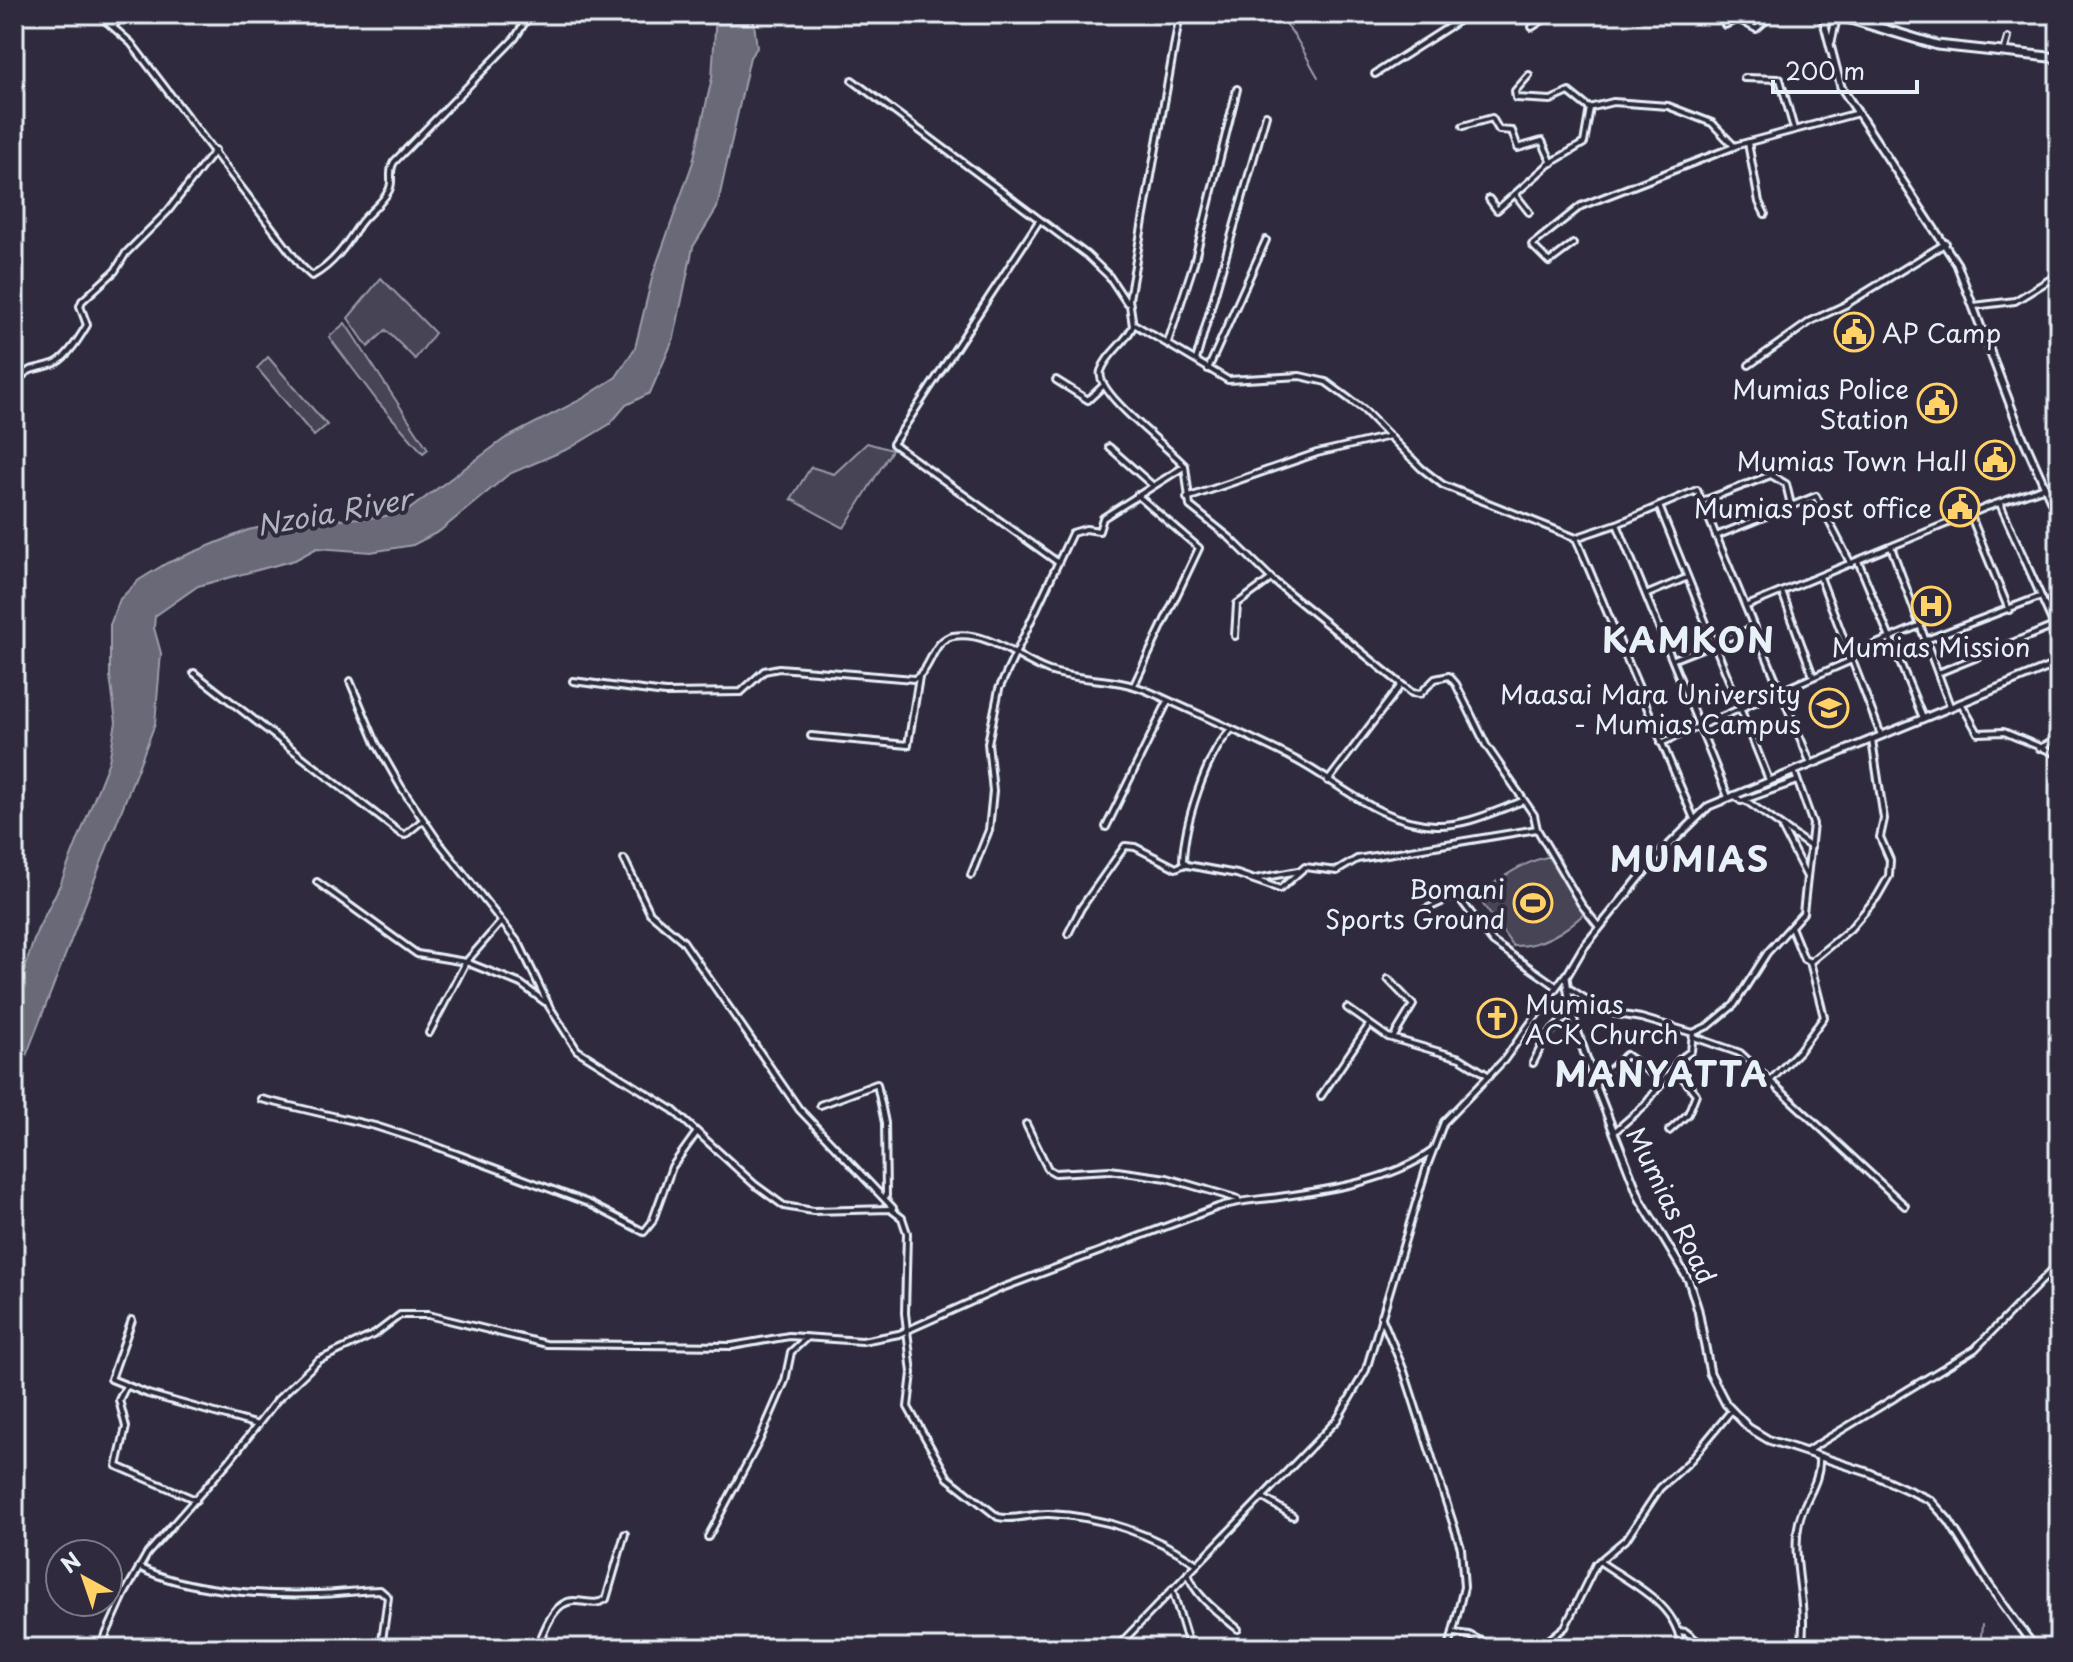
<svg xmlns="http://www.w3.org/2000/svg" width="2073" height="1662" viewBox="0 0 2073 1662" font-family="'Playpen Sans',sans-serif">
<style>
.green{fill:#464455;stroke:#979aa6;stroke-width:2}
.water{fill:#696978;stroke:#9c9fab;stroke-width:2}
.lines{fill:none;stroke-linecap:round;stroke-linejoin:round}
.stream{stroke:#9c9fab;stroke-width:2}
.minor-casing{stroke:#e8f1f8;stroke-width:10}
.tertiary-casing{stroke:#e8f1f8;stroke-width:11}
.trunk-casing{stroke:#e8f1f8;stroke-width:13}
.minor{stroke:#2f2a3d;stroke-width:4}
.tertiary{stroke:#2f2a3d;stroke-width:5}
.trunk{stroke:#2f2a3d;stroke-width:7}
.labels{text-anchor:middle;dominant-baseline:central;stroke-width:8;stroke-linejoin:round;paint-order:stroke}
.poi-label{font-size:26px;fill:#e8f1f8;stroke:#2f2a3d;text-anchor:end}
.street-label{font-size:26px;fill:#e8f1f8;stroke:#2f2a3d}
.water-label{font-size:28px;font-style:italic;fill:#afb4be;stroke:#2f2a3d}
.district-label{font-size:34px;font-weight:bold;letter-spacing:2px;fill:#e8f1f8;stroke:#2f2a3d}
</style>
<rect width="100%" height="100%" fill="#2f2a3d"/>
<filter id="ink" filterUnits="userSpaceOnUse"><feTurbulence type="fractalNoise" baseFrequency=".0125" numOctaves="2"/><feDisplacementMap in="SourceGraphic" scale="16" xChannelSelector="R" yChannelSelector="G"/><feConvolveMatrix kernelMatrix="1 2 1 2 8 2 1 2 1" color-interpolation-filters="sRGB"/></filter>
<g filter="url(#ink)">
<g class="green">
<polygon points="381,278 435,333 415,359 386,330 368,347 348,318"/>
<polygon points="345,323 428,449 423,453 378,402 329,337"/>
<polygon points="268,357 327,425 314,436 257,368"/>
<polygon points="867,443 892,450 844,528 791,499 811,467 834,474"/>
<path d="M1558,855L1587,911C1566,931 1542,947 1513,946L1477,896C1500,878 1528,858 1558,855Z"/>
</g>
<polygon class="water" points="716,14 753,14 757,48 750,57 717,208 693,247 674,338 650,393 626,405 610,424 570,448 509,474 440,531 413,545 371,552 317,548 295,560 198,586 155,616 154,628 161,653 155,724 14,1087 14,1000 37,931 60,885 109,761 116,722 110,676 110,625 120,599 139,580 167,563 248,530 286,522 381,517 407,511 504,439 582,399 616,377 635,348 653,274 693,162 712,78"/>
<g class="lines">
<g class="stream">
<path d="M1275,14C1296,31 1304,54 1318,77"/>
<polyline points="1980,1648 1982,1625"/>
</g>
<g class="minor-casing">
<g id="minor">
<path d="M98,14L131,43L301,266L312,276C334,264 346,245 359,225C367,213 381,205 388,192C395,182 387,173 394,162L515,38L530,14"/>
<path d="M1180,14L1129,299L1133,326C1126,343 1107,353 1101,371C1094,393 1169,447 1185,466L1190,506L1230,538L1274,581L1412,693L1420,694L1435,679L1449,676L1456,684L1486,745L1534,815L1537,829L1581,904L1599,927"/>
<polyline points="114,25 124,14"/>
<polyline points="1725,25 1738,19 1756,29 1773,14"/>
<polyline points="1873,25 1875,14"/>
<polyline points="1532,27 1552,14"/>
<polyline points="2004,52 2008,38"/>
<polyline points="1375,74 1469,14"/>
<polyline points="1529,75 1515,91 1516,98 1551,100 1569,92 1589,108 1613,102 1668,106 1712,123 1734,146 1858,113"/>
<polyline points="1744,78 1780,79 1794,129"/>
<polyline points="852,80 1087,255 1109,276 1127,303"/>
<polyline points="1463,126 1492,118 1499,130 1512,131 1518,148 1542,141 1552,163"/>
<polyline points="1748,143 1759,202 1765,214"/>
<polyline points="1515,194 1529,212"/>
<polyline points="1489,199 1497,210 1549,164 1584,143 1590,108"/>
<polyline points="1039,221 893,444 1056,561"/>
<polyline points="1573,244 1549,262 1532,245 1581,206 1736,146"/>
<polyline points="1974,306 2015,301 2059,274"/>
<polyline points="1134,324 1228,380 1300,376 1326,382 1363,409 1421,468 1443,485 1576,538 1694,819"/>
<polyline points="1168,342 1194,263 1237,89"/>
<polyline points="1196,360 1266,115"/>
<polyline points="1749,365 1811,321 1845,305 1946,243"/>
<polyline points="1208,369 1266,240"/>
<polyline points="1056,380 1088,400 1103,386"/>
<path d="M14,384C33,364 30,372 53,364C66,360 80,337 87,325L80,306L82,301L115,271L126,253L168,211L215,150"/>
<polyline points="1109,447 1152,485"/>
<polyline points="1187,498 1317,453 1390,436"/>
<polyline points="1703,501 1771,475 1786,484 1791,505"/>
<polyline points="2000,504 2059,637"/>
<polyline points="1659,506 1769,780"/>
<polyline points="1970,514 2009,610"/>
<polyline points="1617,524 1728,797"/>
<polyline points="1716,536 1816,496 1851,564"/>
<polyline points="1575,538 1617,524 1697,490 1811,764"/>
<polyline points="1891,547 1950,706"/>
<polyline points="1858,561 1923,718"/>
<polyline points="1820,577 1881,735"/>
<polyline points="1782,592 1813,676"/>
<polyline points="1648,594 1686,578"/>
<polyline points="1747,606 1987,507 2045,487"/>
<polyline points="1235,636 1237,604 1271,579"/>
<polyline points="1926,640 2039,597"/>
<polyline points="1850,655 1921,625"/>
<polyline points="1674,659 1755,627"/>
<polyline points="194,673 400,833 405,835 423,820"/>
<polyline points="1938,673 2054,626"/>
<path d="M350,681L376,743L401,787L438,841L520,945L549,1006L577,1050L673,1110L754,1184L784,1206L813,1211L890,1209L902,1218L907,1233L905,1313L912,1373L908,1407L948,1478L998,1517C1015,1521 1032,1513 1049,1514C1101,1516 1153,1534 1197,1564"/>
<path d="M573,681L665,693L741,692L764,671L779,668L914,679C932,671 931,640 953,636C989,630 1018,660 1049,671C1082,682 1114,676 1150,692C1198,714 1247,735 1294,759C1342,784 1376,822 1436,825C1466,826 1495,811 1523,801"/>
<polyline points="1134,685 1199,548 1137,495"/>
<polyline points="1961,703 1978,733 2004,732 2059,755"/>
<path d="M1230,731C1205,757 1184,825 1183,861L1187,865L1237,874L1280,889L1305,867L1337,871L1357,859L1537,829"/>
<polyline points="811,736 908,745 919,677"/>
<polyline points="1661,743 1852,660"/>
<polyline points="2039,748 2059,739"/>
<polyline points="1328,781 1401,685"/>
<polyline points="1734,795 1741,801 1797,781"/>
<polyline points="1745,800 1811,847"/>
<polyline points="1106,827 1168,701"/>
<polyline points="1783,830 1806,875"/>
<polyline points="624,859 650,913 683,941 799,1109 893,1208"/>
<polyline points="971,875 989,830 993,791 988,743 999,689 1072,533 1086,529 1099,531 1103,518 1185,466"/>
<polyline points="1255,879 1298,871"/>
<polyline points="317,882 417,954 466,962 521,984 545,1002"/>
<polyline points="1424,910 1457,895 1493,942 1556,986"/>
<polyline points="1791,927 1804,959 1810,962 1850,929 1877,897 1889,876 1890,860 1880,837 1884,819 1872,740"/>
<polyline points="1068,934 1081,908 1125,846 1135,847 1176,868 1185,864"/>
<polyline points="1388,979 1413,1005 1393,1038"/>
<polyline points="1567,987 1606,1012 1641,1018 1693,1033 1691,1051 1680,1059 1645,1105 1614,1132"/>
<polyline points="1347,1008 1388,1037 1460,1058 1489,1076"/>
<polyline points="429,1033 466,962 501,922"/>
<polyline points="1693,1033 1710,1025 1734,1005 1767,953 1803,913 1813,824 1794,771"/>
<polyline points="1694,1037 1740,1053 1905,1206"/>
<polyline points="1533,1063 1546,1037 1571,1012"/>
<polyline points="1770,1081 1799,1051 1824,1017 1810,962"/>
<polyline points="1595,1084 1626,1055 1663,1082"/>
<polyline points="1321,1096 1369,1025"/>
<polyline points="261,1099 375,1126 422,1141 588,1203 644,1232 652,1222 672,1167 697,1132"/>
<polyline points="820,1105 877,1084 885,1123 886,1196"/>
<polyline points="1026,1124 1048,1169 1055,1173 1110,1170 1167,1178 1238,1199"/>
<polyline points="1669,1131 1688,1114 1696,1094 1675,1068"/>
<polyline points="1381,1316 1404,1371 1461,1548 1464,1587 1449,1648"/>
<polyline points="132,1320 111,1379 148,1394 258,1425"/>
<polyline points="126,1386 119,1400 126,1427 117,1466 196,1500"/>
<polyline points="1807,1451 1975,1349 2059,1263"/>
<polyline points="1262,1497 1293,1516"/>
<polyline points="708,1537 759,1441 785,1381 791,1352 806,1338"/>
<path d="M1599,1561C1631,1584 1679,1604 1681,1648"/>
<path d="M139,1567C185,1591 265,1596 318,1594C338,1594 359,1590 380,1590L388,1597L381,1648"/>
<path d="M1188,1573C1194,1596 1220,1614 1238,1629"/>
<polyline points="1172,1589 1190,1648"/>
<polyline points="1679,1631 1686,1632 1706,1648"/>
<polyline points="1454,1633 1469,1635 1495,1648"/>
<path d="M100,1648L124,1595L147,1554L230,1460L277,1400L319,1360L375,1334L400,1315H428L546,1344L732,1346L789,1336L862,1341L899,1334L1002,1288L1218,1207C1239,1200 1258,1200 1279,1197C1328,1190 1391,1181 1432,1151"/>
<path d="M537,1648C544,1632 553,1600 575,1601C586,1601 596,1606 606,1599L625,1534"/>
<polyline points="1116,1648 1337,1420 1366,1370 1427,1166 1444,1122 1504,1060 1566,974"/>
<polyline points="1539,1648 1565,1627 1596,1564 1627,1538 1660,1488 1689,1462 1731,1411"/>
<path d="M1801,1648C1809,1604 1790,1562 1799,1522C1804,1498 1821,1483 1819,1457"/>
</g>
</g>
<g class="tertiary-casing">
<g id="tertiary">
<polyline points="1822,14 1841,87 1957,264 2021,433 2059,519"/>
<polyline points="1831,42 1837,15"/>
<polyline points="2035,1648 1989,1585 1949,1521 1930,1500 1870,1473 1769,1440 1749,1428 1726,1404 1710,1373 1698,1310 1689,1281 1640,1199 1595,1084 1571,1012 1566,977 1583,948 1654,860 1709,806 2059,663"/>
</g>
</g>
<g class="trunk-casing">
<polyline id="trunk" points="1834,14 1937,45 2059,58"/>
</g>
<use href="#minor" class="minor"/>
<use href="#tertiary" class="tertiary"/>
<use href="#trunk" class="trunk"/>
</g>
</g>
<defs>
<g id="civic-ring" transform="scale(2)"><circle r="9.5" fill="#2f2a3d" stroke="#ffd166" stroke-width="1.5"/><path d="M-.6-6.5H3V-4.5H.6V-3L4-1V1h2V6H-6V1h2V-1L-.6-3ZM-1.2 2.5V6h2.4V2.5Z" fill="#ffd166"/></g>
<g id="hospital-ring" transform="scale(2)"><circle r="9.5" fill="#2f2a3d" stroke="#ffd166" stroke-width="1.5"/><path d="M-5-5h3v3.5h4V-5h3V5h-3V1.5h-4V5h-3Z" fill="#ffd166"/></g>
<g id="university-ring" transform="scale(2)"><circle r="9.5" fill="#2f2a3d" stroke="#ffd166" stroke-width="1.5"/><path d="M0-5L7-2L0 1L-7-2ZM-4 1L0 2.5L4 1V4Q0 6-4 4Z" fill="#ffd166"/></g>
<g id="stadium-ring" transform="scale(2)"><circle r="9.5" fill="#2f2a3d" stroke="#ffd166" stroke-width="1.5"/><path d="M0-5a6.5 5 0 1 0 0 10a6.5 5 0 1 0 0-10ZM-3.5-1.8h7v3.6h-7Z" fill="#ffd166"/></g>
<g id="church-ring" transform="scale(2)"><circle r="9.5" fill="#2f2a3d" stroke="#ffd166" stroke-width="1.5"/><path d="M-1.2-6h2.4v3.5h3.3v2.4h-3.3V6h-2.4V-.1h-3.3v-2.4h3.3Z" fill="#ffd166"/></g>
</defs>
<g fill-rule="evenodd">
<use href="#civic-ring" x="1854" y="332"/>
<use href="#civic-ring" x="1937" y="403"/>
<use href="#civic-ring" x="1995" y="460"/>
<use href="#civic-ring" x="1960" y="507"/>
<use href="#hospital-ring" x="1931" y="606"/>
<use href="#university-ring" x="1829" y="708"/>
<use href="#stadium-ring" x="1533" y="903"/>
<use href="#church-ring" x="1497" y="1018"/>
</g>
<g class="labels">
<g class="poi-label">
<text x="1882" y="332" text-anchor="start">AP Camp</text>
<text x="1909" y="388">Mumias Police<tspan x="1909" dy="30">Station</tspan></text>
<text x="1967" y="460">Mumias Town Hall</text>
<text x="1932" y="507">Mumias post office</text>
<text x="1931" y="646" text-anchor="middle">Mumias Mission</text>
<text x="1801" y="693">Maasai Mara University<tspan x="1801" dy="30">- Mumias Campus</tspan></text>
<text x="1505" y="888">Bomani<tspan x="1505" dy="30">Sports Ground</tspan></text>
<text x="1525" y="1003" text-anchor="start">Mumias<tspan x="1525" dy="30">ACK Church</tspan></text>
</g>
<g class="street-label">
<text transform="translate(1672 1205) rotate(64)">Mumias Road</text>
</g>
<g class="water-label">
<text transform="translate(334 511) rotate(-10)">Nzoia River</text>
</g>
<g class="district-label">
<text x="1689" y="639">KAMKON</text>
<text x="1690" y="858">MUMIAS</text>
<text x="1662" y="1073">MANYATTA</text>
</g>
</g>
<rect width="2073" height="1662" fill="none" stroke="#2f2a3d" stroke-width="48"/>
<rect x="24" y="24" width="2025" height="1614" fill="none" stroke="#e8f1f8" stroke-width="3" filter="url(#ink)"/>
<g transform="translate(84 1578) rotate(320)"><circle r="38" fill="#2f2a3d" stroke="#797a88" stroke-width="2"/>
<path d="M0-6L14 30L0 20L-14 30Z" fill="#ffd166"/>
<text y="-12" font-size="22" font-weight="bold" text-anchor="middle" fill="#e8f1f8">N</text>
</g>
<path d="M1773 80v12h144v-12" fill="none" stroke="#e8f1f8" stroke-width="4"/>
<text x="1785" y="80" font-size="24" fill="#e8f1f8" stroke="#2f2a3d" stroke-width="6" paint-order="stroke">200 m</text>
</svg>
